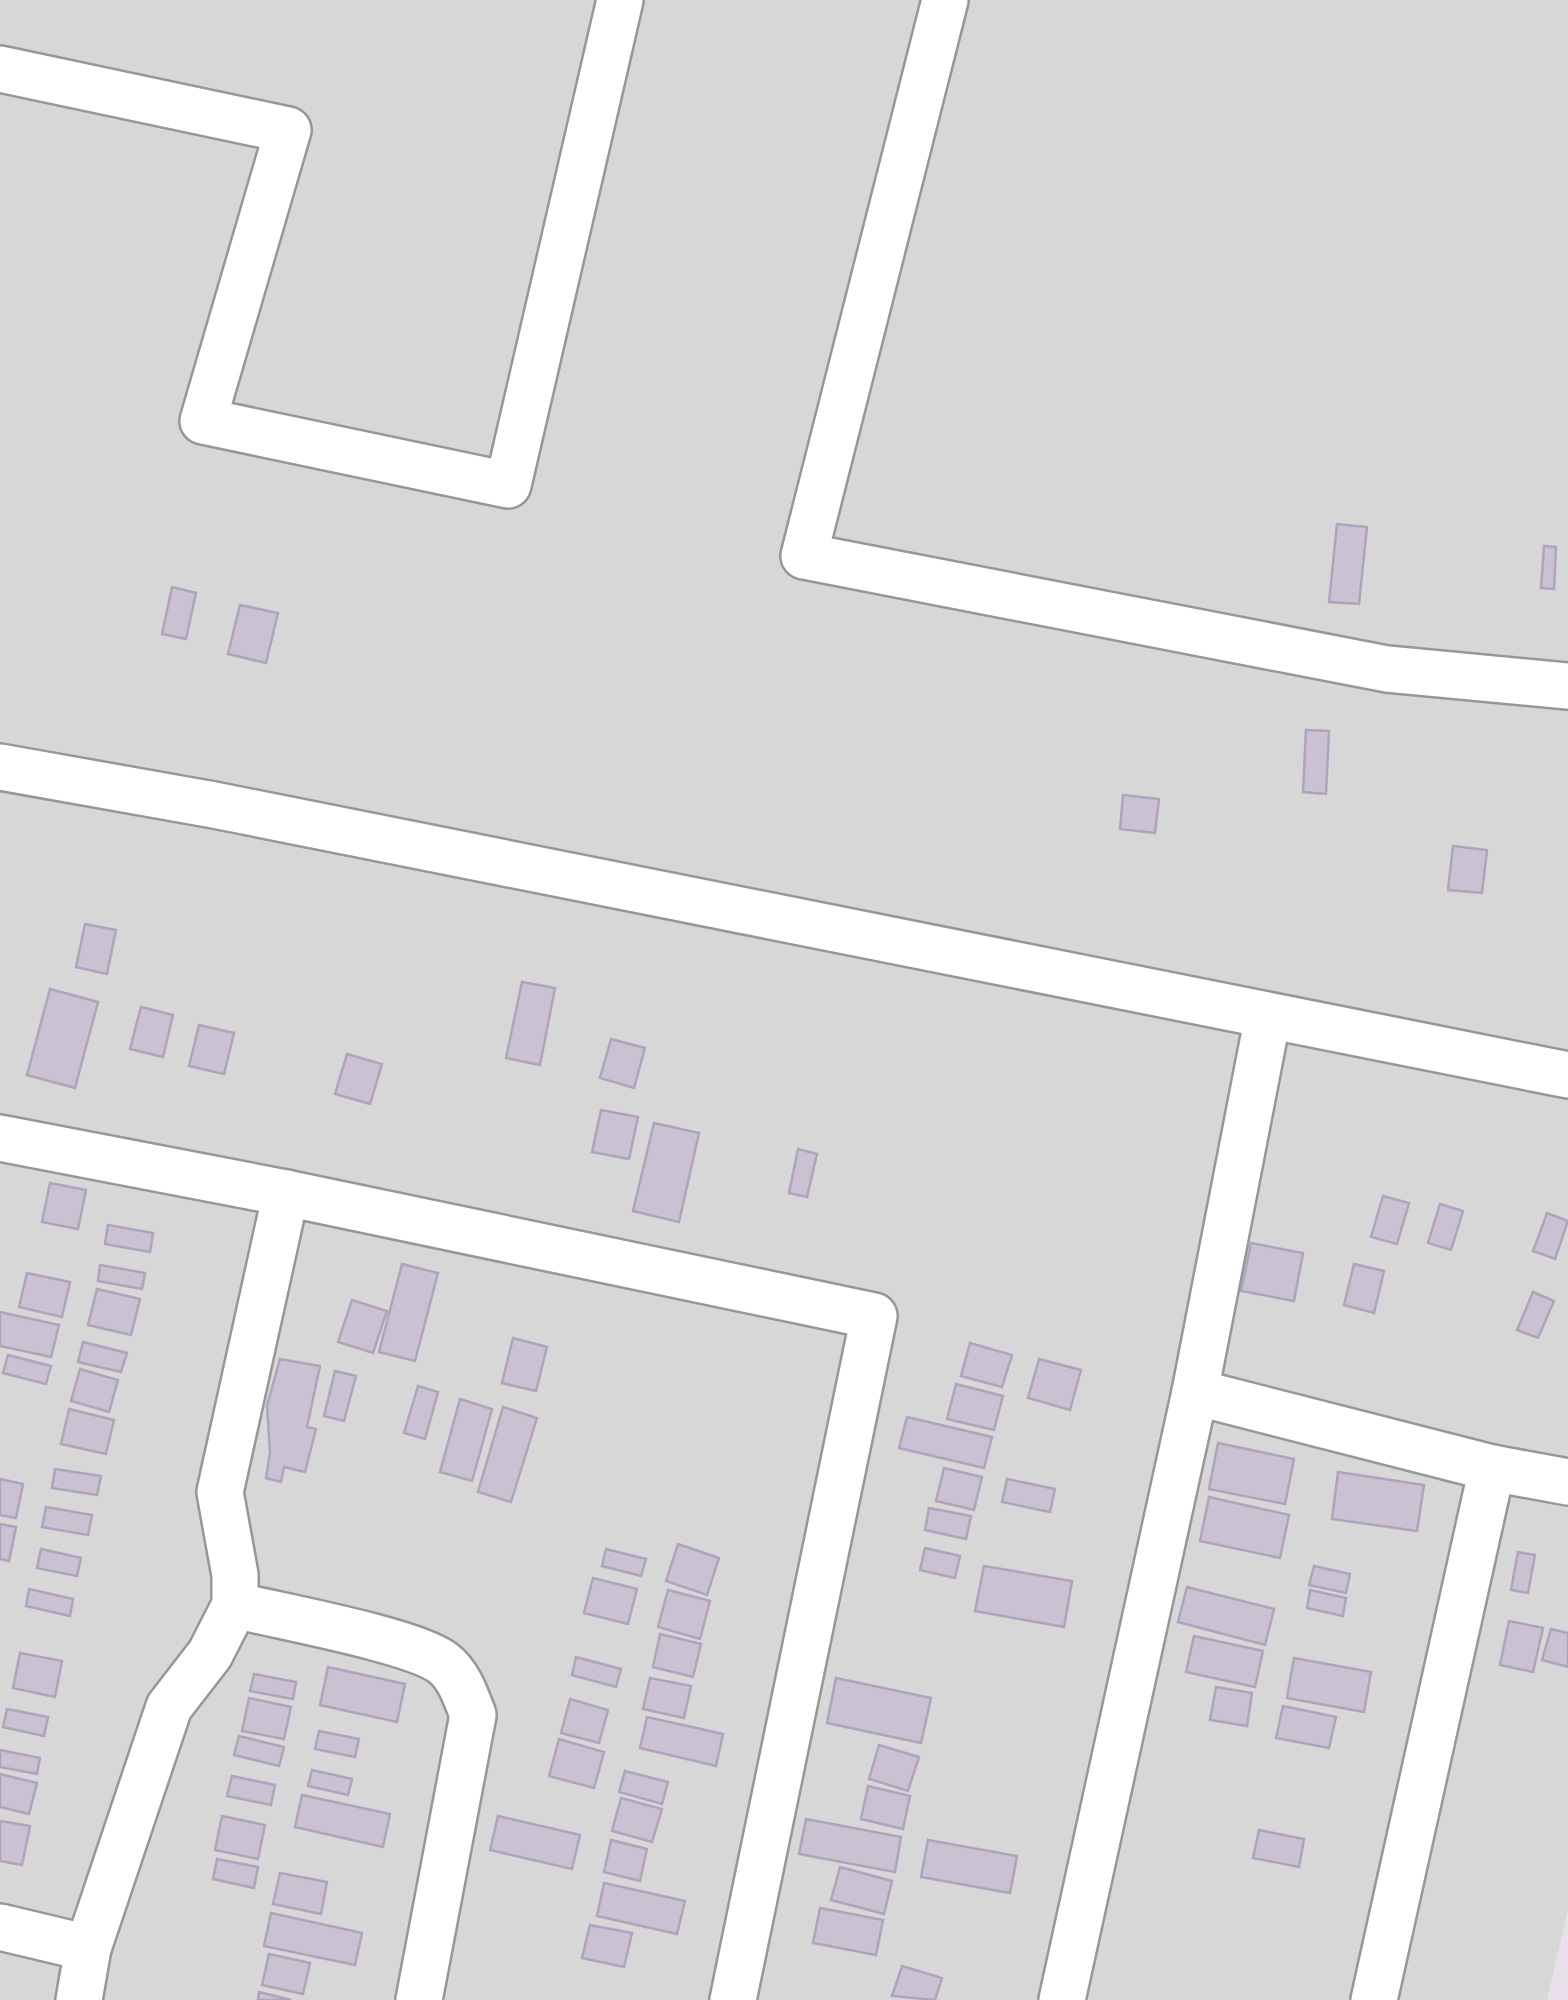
<svg xmlns="http://www.w3.org/2000/svg" width="1568" height="2000" viewBox="0 0 1568 2000" font-family="'PT Sans',sans-serif">
<style>
.residential{fill:#d7d7d8}
.building{fill:#cac1d2;stroke:#b0a3bc;stroke-width:2.5}
.lines{fill:none;stroke-linecap:round;stroke-linejoin:round}
.minor-casing{stroke:#979797;stroke-width:50}
.minor{stroke:#fff;stroke-width:45}
</style>
<rect width="100%" height="100%" fill="#e9e0ec"/>
<g class="residential">
<polygon points="0,0 1568,0 1568,1057 0,751"/>
<polygon points="0,785 1568,1094 1568,1910 1547,2000 0,2000"/>
</g>
<g class="building">
<polygon points="1337,524 1367,527 1359,604 1329,602"/>
<polygon points="1544,546 1556,547 1554,589 1541,588"/>
<polygon points="172,587 196,593 186,639 162,634"/>
<polygon points="240,605 278,613 266,663 228,654"/>
<polygon points="1306,730 1329,731 1326,794 1303,792"/>
<polygon points="1123,795 1159,799 1155,833 1120,829"/>
<polygon points="1453,846 1487,850 1482,893 1448,890"/>
<polygon points="85,924 116,930 107,974 76,967"/>
<polygon points="522,982 555,988 540,1065 506,1058"/>
<polygon points="50,989 98,1002 75,1088 27,1075"/>
<polygon points="141,1007 173,1015 163,1057 130,1049"/>
<polygon points="199,1025 234,1033 224,1074 189,1066"/>
<polygon points="611,1039 645,1048 634,1088 600,1078"/>
<polygon points="347,1054 382,1064 370,1104 335,1094"/>
<polygon points="601,1110 638,1117 629,1159 592,1152"/>
<polygon points="654,1123 699,1133 679,1222 633,1211"/>
<polygon points="798,1149 817,1154 807,1197 789,1193"/>
<polygon points="50,1183 86,1190 78,1229 42,1222"/>
<polygon points="1383,1196 1409,1203 1397,1244 1371,1237"/>
<polygon points="1440,1204 1463,1211 1451,1250 1428,1243"/>
<polygon points="1547,1213 1568,1221 1555,1259 1533,1251"/>
<polygon points="108,1225 153,1233 150,1252 105,1244"/>
<polygon points="1251,1243 1303,1253 1294,1301 1241,1291"/>
<polygon points="402,1264 438,1273 415,1361 379,1352"/>
<polygon points="1354,1264 1384,1271 1374,1313 1344,1305"/>
<polygon points="100,1265 145,1273 142,1289 98,1281"/>
<polygon points="27,1273 70,1282 62,1317 19,1307"/>
<polygon points="97,1289 140,1299 131,1335 88,1325"/>
<polygon points="1533,1292 1554,1301 1538,1338 1517,1330"/>
<polygon points="352,1300 387,1311 373,1353 338,1342"/>
<polygon points="0,1312 59,1325 51,1357 0,1346"/>
<polygon points="513,1338 547,1347 536,1391 502,1383"/>
<polygon points="83,1342 127,1353 121,1372 78,1362"/>
<polygon points="970,1343 1012,1355 1002,1387 961,1376"/>
<polygon points="8,1355 51,1366 46,1384 3,1373"/>
<polygon points="280,1359 320,1366 307,1427 316,1429 305,1472 284,1467 281,1482 266,1478 270,1453 267,1406"/>
<polygon points="1039,1359 1081,1370 1070,1410 1028,1398"/>
<polygon points="80,1369 118,1380 109,1412 71,1401"/>
<polygon points="335,1371 356,1376 344,1421 324,1416"/>
<polygon points="956,1384 1003,1396 994,1430 947,1419"/>
<polygon points="418,1386 438,1392 425,1439 404,1433"/>
<polygon points="460,1399 492,1409 472,1481 440,1472"/>
<polygon points="503,1407 537,1418 511,1502 478,1492"/>
<polygon points="69,1409 114,1420 106,1454 61,1444"/>
<polygon points="907,1417 992,1437 984,1468 899,1448"/>
<polygon points="1218,1443 1294,1459 1285,1504 1209,1489"/>
<polygon points="944,1468 982,1477 974,1510 936,1501"/>
<polygon points="55,1469 101,1476 97,1495 52,1488"/>
<polygon points="1338,1472 1424,1485 1417,1531 1332,1519"/>
<polygon points="0,1479 23,1484 16,1518 0,1515"/>
<polygon points="1007,1479 1055,1489 1050,1512 1002,1502"/>
<polygon points="1209,1497 1289,1515 1280,1558 1200,1541"/>
<polygon points="46,1507 92,1515 88,1535 42,1527"/>
<polygon points="929,1508 971,1516 966,1539 925,1530"/>
<polygon points="0,1524 16,1527 9,1561 0,1559"/>
<polygon points="678,1544 719,1558 707,1595 666,1581"/>
<polygon points="925,1548 960,1556 955,1578 920,1570"/>
<polygon points="41,1549 81,1558 77,1576 37,1568"/>
<polygon points="606,1549 646,1559 641,1576 602,1566"/>
<polygon points="1518,1552 1535,1555 1528,1593 1511,1590"/>
<polygon points="984,1566 1072,1581 1064,1627 975,1611"/>
<polygon points="1314,1566 1350,1574 1346,1593 1309,1585"/>
<polygon points="593,1578 637,1589 628,1624 584,1613"/>
<polygon points="1187,1587 1274,1609 1265,1645 1178,1622"/>
<polygon points="29,1589 73,1599 70,1616 26,1606"/>
<polygon points="668,1590 710,1601 700,1639 658,1627"/>
<polygon points="1310,1590 1346,1598 1343,1616 1307,1608"/>
<polygon points="1509,1621 1543,1628 1533,1672 1500,1665"/>
<polygon points="1551,1629 1568,1633 1568,1667 1542,1660"/>
<polygon points="660,1634 701,1644 693,1677 653,1667"/>
<polygon points="1194,1636 1263,1651 1255,1687 1186,1672"/>
<polygon points="20,1653 62,1661 55,1697 13,1688"/>
<polygon points="576,1657 621,1669 616,1687 572,1675"/>
<polygon points="1294,1658 1371,1672 1364,1712 1287,1698"/>
<polygon points="328,1667 405,1684 397,1722 320,1705"/>
<polygon points="254,1674 296,1682 293,1699 250,1691"/>
<polygon points="650,1678 691,1686 684,1718 643,1709"/>
<polygon points="836,1678 931,1698 921,1743 827,1723"/>
<polygon points="1216,1687 1252,1693 1247,1726 1210,1720"/>
<polygon points="249,1698 291,1707 284,1739 242,1731"/>
<polygon points="570,1699 608,1710 599,1743 561,1733"/>
<polygon points="1283,1706 1336,1717 1329,1748 1276,1738"/>
<polygon points="7,1709 48,1717 44,1736 3,1727"/>
<polygon points="647,1717 723,1734 716,1766 640,1748"/>
<polygon points="319,1731 359,1739 355,1757 315,1749"/>
<polygon points="239,1736 284,1747 279,1766 234,1755"/>
<polygon points="559,1739 604,1752 594,1788 549,1776"/>
<polygon points="879,1745 919,1757 908,1791 869,1779"/>
<polygon points="0,1750 40,1758 37,1774 0,1767"/>
<polygon points="312,1770 352,1779 348,1795 308,1786"/>
<polygon points="625,1771 668,1782 662,1804 619,1792"/>
<polygon points="0,1774 37,1783 29,1814 0,1807"/>
<polygon points="232,1776 275,1785 271,1805 227,1796"/>
<polygon points="868,1786 910,1796 903,1829 861,1819"/>
<polygon points="302,1795 390,1814 383,1847 295,1827"/>
<polygon points="621,1798 662,1809 652,1842 612,1831"/>
<polygon points="222,1816 265,1825 258,1859 215,1850"/>
<polygon points="498,1816 580,1835 572,1869 490,1850"/>
<polygon points="806,1819 901,1837 895,1872 799,1854"/>
<polygon points="0,1821 30,1826 22,1865 0,1861"/>
<polygon points="1259,1830 1304,1839 1299,1867 1253,1858"/>
<polygon points="611,1840 647,1849 640,1881 604,1872"/>
<polygon points="928,1840 1017,1856 1010,1893 921,1877"/>
<polygon points="217,1859 258,1867 254,1888 213,1879"/>
<polygon points="840,1867 892,1881 884,1914 831,1900"/>
<polygon points="280,1873 327,1882 321,1914 273,1904"/>
<polygon points="604,1883 685,1901 677,1934 597,1916"/>
<polygon points="820,1908 883,1920 876,1955 813,1943"/>
<polygon points="271,1913 362,1933 355,1965 264,1946"/>
<polygon points="590,1925 632,1933 624,1967 582,1958"/>
<polygon points="269,1954 310,1963 303,1994 262,1985"/>
<polygon points="902,1966 942,1978 935,2000 892,1996"/>
<polygon points="259,1992 291,2000 258,2000"/>
</g>
<g class="lines">
<g class="minor-casing">
<g id="minor">
<polyline points="945,0 804,556 1387,669 1568,686"/>
<polyline points="0,69 288,130 203,421 508,485 620,0"/>
<polyline points="0,767 214,805 1568,1075"/>
<polyline points="0,1138 286,1193 874,1316 733,2000"/>
<polyline points="1195,1392 1492,1468 1568,1482"/>
<path d="M235,1605C278,1616 413,1640 443,1663C459,1675 466,1697 473,1715L419,2000"/>
<polyline points="0,1927 88,1948"/>
<polyline points="79,2000 88,1948 169,1707 210,1654 235,1605 235,1575 220,1492 286,1193"/>
<polyline points="1062,2000 1195,1392 1268,1016"/>
<polyline points="1374,2000 1492,1468"/>
</g>
</g>
<use href="#minor" class="minor"/>
</g>
</svg>
